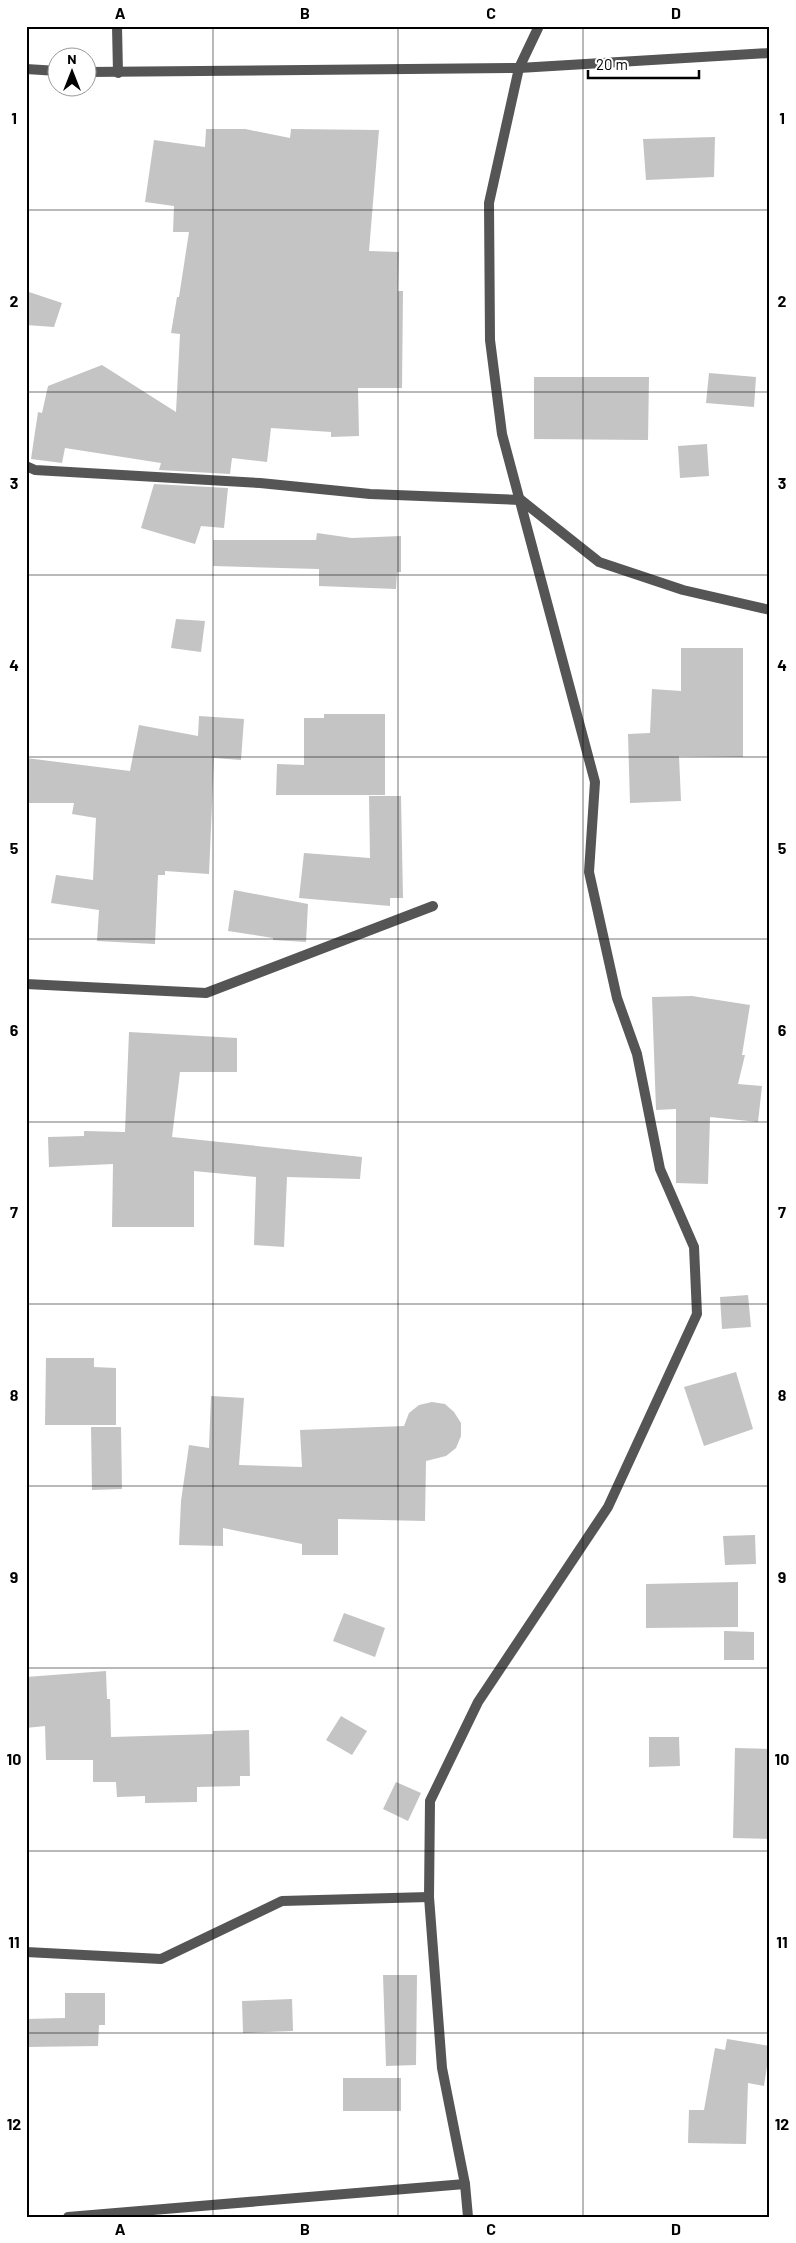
<svg xmlns="http://www.w3.org/2000/svg" width="796" height="2243" viewBox="0 0 796 2243" font-family="Barlow,sans-serif">
<style>
.building{fill:#c4c4c4}
.lines{fill:none;stroke-linecap:round;stroke-linejoin:round}
.street{stroke:#555;stroke-width:10}
.grid{fill:none;stroke:#000;stroke-width:1;stroke-opacity:0.55}
.neatline{fill:none;stroke:#000;stroke-width:2}
.grid-label{font-size:16px;text-anchor:middle;font-weight:bold;fill:#000}
</style>
<rect width="100%" height="100%" fill="#fff"/>
<g class="building">
<polygon points="206,129 245,129 290,138 291,129 379,130 369,251 399,252 398,291 403,291 402,388 358,388 359,436 331,437 331,432 271,428 267,462 232,458 230,474 159,470 161,463 65,448 62,463 31,459 38,412 42,413 48,386 102,365 176,412 180,334 171,333 177,297 179,297 189,232 173,232 174,206 145,202 154,140 205,147"/>
<polygon points="715,137 714,177 646,180 643,139"/>
<polygon points="26,291 62,303 54,327 26,325"/>
<polygon points="709,373 756,377 754,407 706,403"/>
<polygon points="534,377 649,377 648,440 534,439"/>
<polygon points="707,444 709,476 680,478 678,446"/>
<polygon points="154,484 228,488 224,528 201,526 195,544 141,528"/>
<polygon points="317,533 352,538 401,536 401,572 397,572 396,589 319,586 319,569 213,566 213,540 316,540"/>
<polygon points="176,619 205,621 201,652 171,648"/>
<polygon points="681,648 743,648 743,757 679,756 681,801 630,803 628,734 650,733 652,689 681,691"/>
<polygon points="324,714 385,714 385,795 276,795 277,764 304,765 304,718 324,718"/>
<polygon points="199,716 244,719 241,760 214,758 209,874 165,871 165,875 158,875 155,944 97,941 99,910 51,903 56,875 93,880 96,818 72,814 74,803 26,803 26,758 130,771 139,725 198,736"/>
<polygon points="369,796 401,796 403,898 390,898 390,906 299,898 304,853 370,858"/>
<polygon points="234,890 308,904 306,942 273,940 273,938 228,931"/>
<polygon points="692,996 750,1005 742,1055 745,1055 738,1084 762,1086 758,1122 710,1117 708,1184 676,1183 676,1109 656,1110 652,997"/>
<polygon points="129,1032 237,1038 237,1072 180,1072 172,1137 362,1157 360,1179 287,1177 284,1247 254,1245 256,1177 194,1171 194,1227 112,1227 113,1164 49,1167 48,1137 84,1136 84,1131 125,1132"/>
<polygon points="748,1295 751,1327 722,1329 720,1297"/>
<polygon points="46,1358 94,1358 94,1367 116,1368 116,1425 45,1425"/>
<polygon points="736,1372 753,1429 704,1446 684,1387"/>
<polygon points="211,1396 244,1398 239,1465 302,1467 300,1430 404,1426 409,1413 419,1405 432,1402 445,1404 454,1412 461,1423 461,1436 456,1448 446,1456 426,1461 425,1521 338,1519 338,1555 302,1555 302,1544 223,1528 223,1546 179,1545 181,1501 189,1445 209,1448"/>
<polygon points="91,1427 121,1427 122,1489 92,1490"/>
<polygon points="755,1535 756,1564 725,1565 723,1536"/>
<polygon points="738,1582 738,1627 646,1628 646,1584"/>
<polygon points="344,1613 385,1628 375,1657 333,1641"/>
<polygon points="724,1631 754,1632 754,1660 724,1660"/>
<polygon points="106,1671 107,1699 110,1699 111,1737 213,1734 213,1731 249,1730 250,1776 240,1776 240,1786 197,1787 197,1802 145,1803 145,1796 117,1797 116,1782 93,1782 93,1760 46,1760 45,1726 26,1728 26,1677"/>
<polygon points="341,1716 367,1731 352,1755 326,1740"/>
<polygon points="649,1737 679,1737 680,1766 649,1767"/>
<polygon points="735,1748 770,1749 770,1839 733,1838"/>
<polygon points="396,1782 421,1793 408,1821 383,1809"/>
<polygon points="383,1975 417,1975 416,2065 386,2066"/>
<polygon points="65,1993 105,1993 105,2025 99,2025 98,2046 26,2047 26,2019 65,2018"/>
<polygon points="292,1999 293,2031 243,2033 242,2001"/>
<polygon points="727,2039 770,2046 764,2086 748,2083 746,2144 688,2143 689,2110 704,2110 715,2048 725,2050"/>
<rect x="343" y="2078" width="58" height="33"/>
</g>
<g class="lines">
<g class="street">
<polyline points="117,26 118,73"/>
<polyline points="26,69 58,71"/>
<polyline points="88,72 519,68 770,53"/>
<polyline points="26,466 35,470 260,483 370,494 521,500 599,562 683,590 770,610"/>
<polyline points="26,984 206,993 433,906"/>
<polyline points="26,1952 161,1959 282,1901 429,1897"/>
<polyline points="68,2217 465,2184"/>
<polyline points="468,2217 465,2184 442,2068 429,1897 430,1801 478,1702 608,1507 697,1314 694,1247 660,1169 637,1054 617,998 589,872 595,782 502,434 490,340 489,203 519,68 539,26"/>
</g>
</g>
<path class="grid" d="M213,26V2217M398,26V2217M583,26V2217M26,210H770M26,392H770M26,575H770M26,757H770M26,939H770M26,1122H770M26,1304H770M26,1486H770M26,1668H770M26,1851H770M26,2033H770"/>
<rect width="796" height="2243" fill="none" stroke="#ffffff" stroke-width="55"/>
<g transform="translate(72 72)"><circle r="24" fill="#ffffff" stroke="#999999"/>
<path d="M0-4L9 19L0 12L-9 19Z" fill="#000000"/>
<text y="-8" font-size="14" font-weight="bold" text-anchor="middle" fill="#000000">N</text>
</g>
<path d="M588 70v8h111v-8" fill="none" stroke="#000000" stroke-width="2.5"/>
<text x="596" y="70" font-size="15" fill="#000000" stroke="#ffffff" stroke-width="4" paint-order="stroke">20 m</text>
<rect x="28" y="28" width="740" height="2188" class="neatline"/>
<g class="grid-label">
<text x="120" y="19">A</text>
<text x="305" y="19">B</text>
<text x="491" y="19">C</text>
<text x="676" y="19">D</text>
<text x="14" y="124">1</text>
<text x="782" y="124">1</text>
<text x="14" y="307">2</text>
<text x="782" y="307">2</text>
<text x="14" y="489">3</text>
<text x="782" y="489">3</text>
<text x="14" y="671">4</text>
<text x="782" y="671">4</text>
<text x="14" y="854">5</text>
<text x="782" y="854">5</text>
<text x="14" y="1036">6</text>
<text x="782" y="1036">6</text>
<text x="14" y="1218">7</text>
<text x="782" y="1218">7</text>
<text x="14" y="1401">8</text>
<text x="782" y="1401">8</text>
<text x="14" y="1583">9</text>
<text x="782" y="1583">9</text>
<text x="14" y="1765">10</text>
<text x="782" y="1765">10</text>
<text x="14" y="1948">11</text>
<text x="782" y="1948">11</text>
<text x="14" y="2130">12</text>
<text x="782" y="2130">12</text>
<text x="120" y="2235">A</text>
<text x="305" y="2235">B</text>
<text x="491" y="2235">C</text>
<text x="676" y="2235">D</text>
</g>
</svg>
